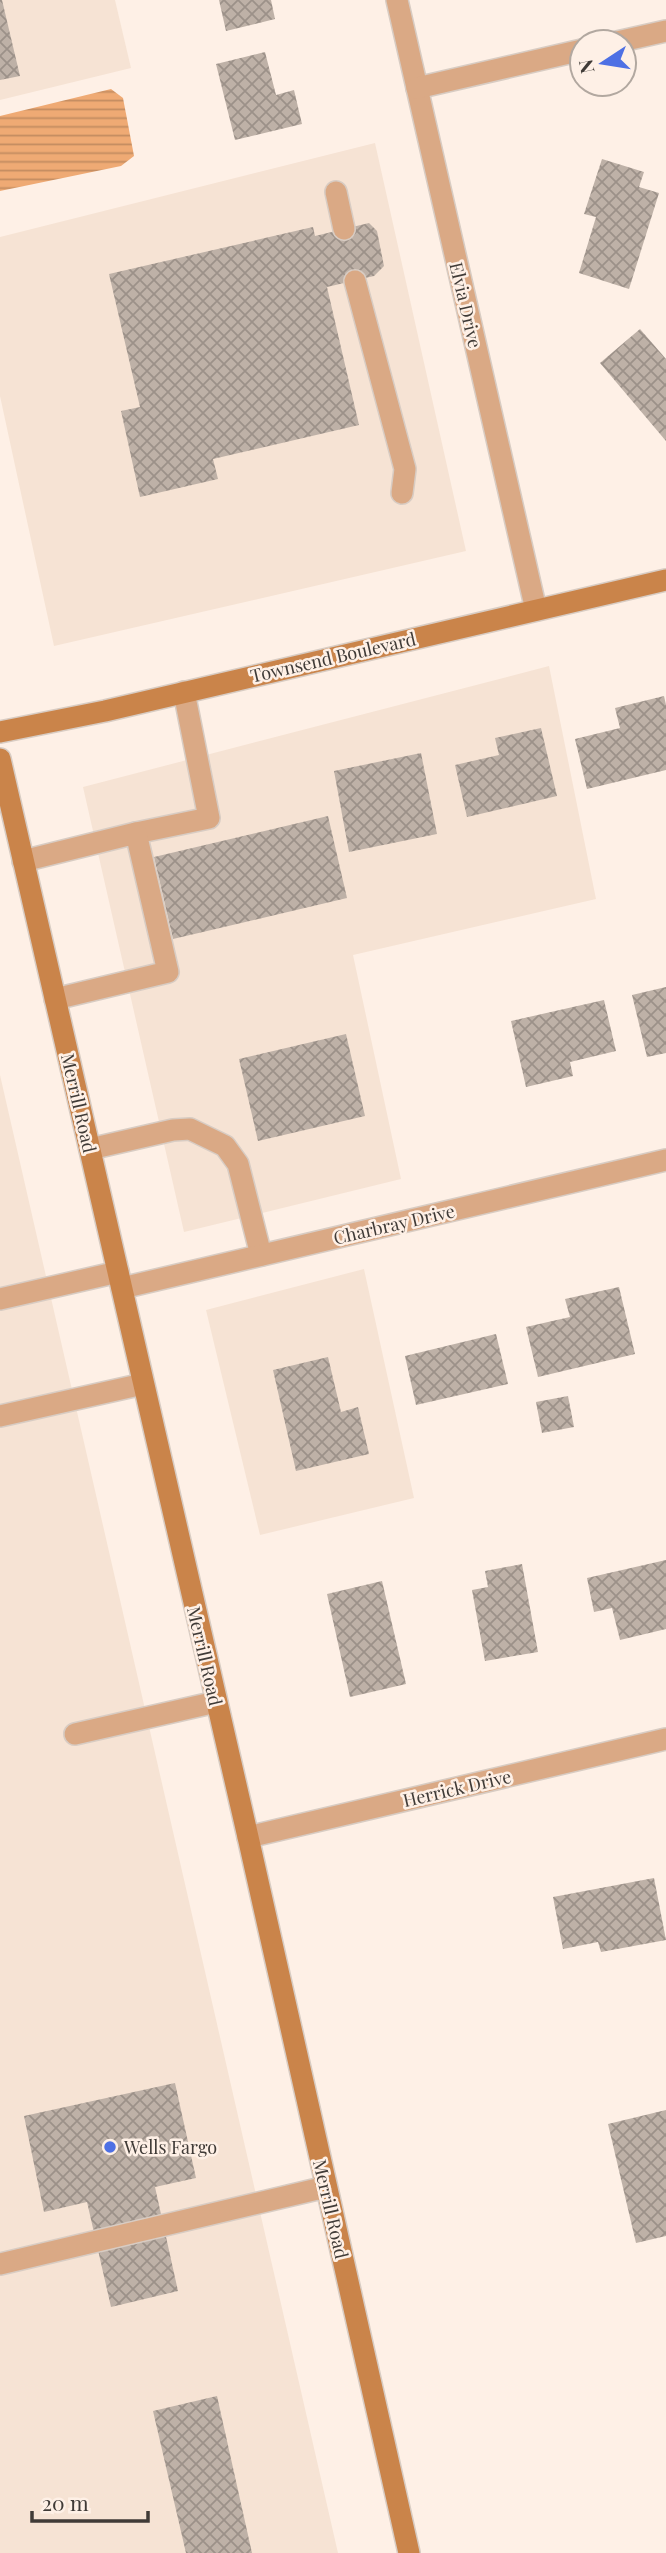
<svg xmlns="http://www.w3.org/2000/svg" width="666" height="2553" viewBox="0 0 666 2553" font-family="'Playfair Display',serif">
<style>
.built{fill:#f6e3d4}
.water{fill:url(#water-rules)}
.building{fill:url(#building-cross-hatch)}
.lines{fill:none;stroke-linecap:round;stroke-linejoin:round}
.lane-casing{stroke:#d8ccc3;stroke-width:24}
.street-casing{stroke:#d8ccc3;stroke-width:24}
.secondary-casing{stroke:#d8ccc3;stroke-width:24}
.lane{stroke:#daa985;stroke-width:21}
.street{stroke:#daa985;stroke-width:21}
.secondary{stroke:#ca844a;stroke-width:21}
.poi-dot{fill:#4e70e4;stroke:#fef0e6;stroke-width:2.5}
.labels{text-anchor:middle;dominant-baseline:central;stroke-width:5;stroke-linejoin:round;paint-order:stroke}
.street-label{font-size:18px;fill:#403b37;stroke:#fef0e6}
.poi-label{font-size:18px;fill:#403b37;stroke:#fef0e6;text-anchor:start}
</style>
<defs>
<pattern id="water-rules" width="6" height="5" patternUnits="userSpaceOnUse" patternTransform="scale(1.75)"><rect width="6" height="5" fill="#efaa74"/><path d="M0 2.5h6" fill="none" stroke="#c38c60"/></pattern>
<pattern id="building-cross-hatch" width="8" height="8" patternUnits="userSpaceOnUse" patternTransform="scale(1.75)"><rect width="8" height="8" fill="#beb1a7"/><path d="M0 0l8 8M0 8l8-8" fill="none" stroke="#9c9189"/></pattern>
</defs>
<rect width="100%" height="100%" fill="#fef0e6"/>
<g class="built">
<polygon points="0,0 115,0 131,68 0,100"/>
<polygon points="375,143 466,551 54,646 0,396 0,237"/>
<polygon points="549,666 596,899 353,955 401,1179 184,1232 83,787"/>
<polygon points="0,1075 338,2553 0,2553"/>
<polygon points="364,1269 414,1498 260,1535 206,1310"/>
</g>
<polygon class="water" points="111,89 123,98 134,156 121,166 0,191 0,116"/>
<g class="building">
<polygon points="0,0 2,0 20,76 0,80"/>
<polygon points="219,0 271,0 275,19 226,31"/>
<polygon points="265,52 276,95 294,90 302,124 235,140 216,64"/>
<polygon points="602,159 644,172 639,187 659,193 629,289 579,273 596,217 584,214"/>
<polygon points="369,223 377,231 384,266 374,276 327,287 359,425 213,459 218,479 140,497 121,411 140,407 109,274 313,227 315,236"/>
<polygon points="640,329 666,359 666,441 600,363"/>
<polygon points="664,696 666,705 666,770 587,789 575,739 620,728 615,708"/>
<polygon points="541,728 557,796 467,817 455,765 499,755 495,738"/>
<polygon points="421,753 437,834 349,852 334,771"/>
<polygon points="328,816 347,898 173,939 154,857"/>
<polygon points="666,987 666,1053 647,1057 632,995"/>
<polygon points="604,1000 616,1051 570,1062 573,1076 526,1087 511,1021"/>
<polygon points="346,1034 365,1116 258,1141 239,1059"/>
<polygon points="619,1287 635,1354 538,1377 526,1327 570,1317 565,1299"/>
<polygon points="496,1334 508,1384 416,1405 405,1356"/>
<polygon points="328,1357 341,1412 358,1407 369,1454 296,1471 273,1370"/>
<polygon points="568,1396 574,1427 542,1433 536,1402"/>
<polygon points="666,1560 666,1629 620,1640 612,1608 594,1612 587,1578"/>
<polygon points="522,1564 538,1652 485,1661 472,1590 488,1587 485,1571"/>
<polygon points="382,1581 406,1684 350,1697 327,1594"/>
<polygon points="654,1878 666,1940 601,1952 598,1942 563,1949 553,1897"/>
<polygon points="175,2083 196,2178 155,2187 178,2291 111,2307 87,2202 44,2212 24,2116"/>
<polygon points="666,2110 666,2236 636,2243 608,2124"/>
<polygon points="217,2396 252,2553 186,2553 153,2411"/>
</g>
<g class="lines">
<g class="lane-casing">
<g id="lane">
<polyline points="336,192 344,229"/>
<polyline points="355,281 405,469 402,493"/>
<polyline points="136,833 209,818 184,692"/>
<polyline points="23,861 136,833 168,972 55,999"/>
<polyline points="90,1149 173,1130 190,1129 225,1146 238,1164 261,1255"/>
<polyline points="0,1299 118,1272"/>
<polyline points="0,1416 143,1384"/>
<polyline points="75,1734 216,1702"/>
<polyline points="0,2264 326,2187"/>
</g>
</g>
<g class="street-casing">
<g id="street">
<polyline points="397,0 536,610"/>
<polyline points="617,42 666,31"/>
<polyline points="417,88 582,50"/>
<polyline points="122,1288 666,1160"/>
<polyline points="248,1837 666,1739"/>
</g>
</g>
<g class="secondary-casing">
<g id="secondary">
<polyline points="0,732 105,711 666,580"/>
<polyline points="0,759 248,1837 409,2553"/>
</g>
</g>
<use href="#lane" class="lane"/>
<use href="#street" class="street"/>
<use href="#secondary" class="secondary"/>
</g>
<circle class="poi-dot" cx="110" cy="2147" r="7"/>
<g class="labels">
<g class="street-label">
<text transform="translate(466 305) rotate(77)">Elvia Drive</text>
<text transform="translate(333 657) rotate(-13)">Townsend Boulevard</text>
<text transform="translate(79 1103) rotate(77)">Merrill Road</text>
<text transform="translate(394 1224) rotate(-13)">Charbray Drive</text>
<text transform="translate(205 1656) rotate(77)">Merrill Road</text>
<text transform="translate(457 1788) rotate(-13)">Herrick Drive</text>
<text transform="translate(331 2209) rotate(77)">Merrill Road</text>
</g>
<g class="poi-label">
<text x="124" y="2147">Wells Fargo</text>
</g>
</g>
<g transform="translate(603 63) rotate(258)"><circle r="33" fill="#fef0e6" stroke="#b2a8a0" stroke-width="2"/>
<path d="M0-5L12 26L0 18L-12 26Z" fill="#4e70e4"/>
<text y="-10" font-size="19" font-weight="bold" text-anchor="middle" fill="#403b37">N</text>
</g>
<path d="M32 2511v10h116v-10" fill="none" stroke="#403b37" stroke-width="3.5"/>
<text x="42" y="2511" font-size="21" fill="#403b37" stroke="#fef0e6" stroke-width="5" paint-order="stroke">20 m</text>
</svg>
